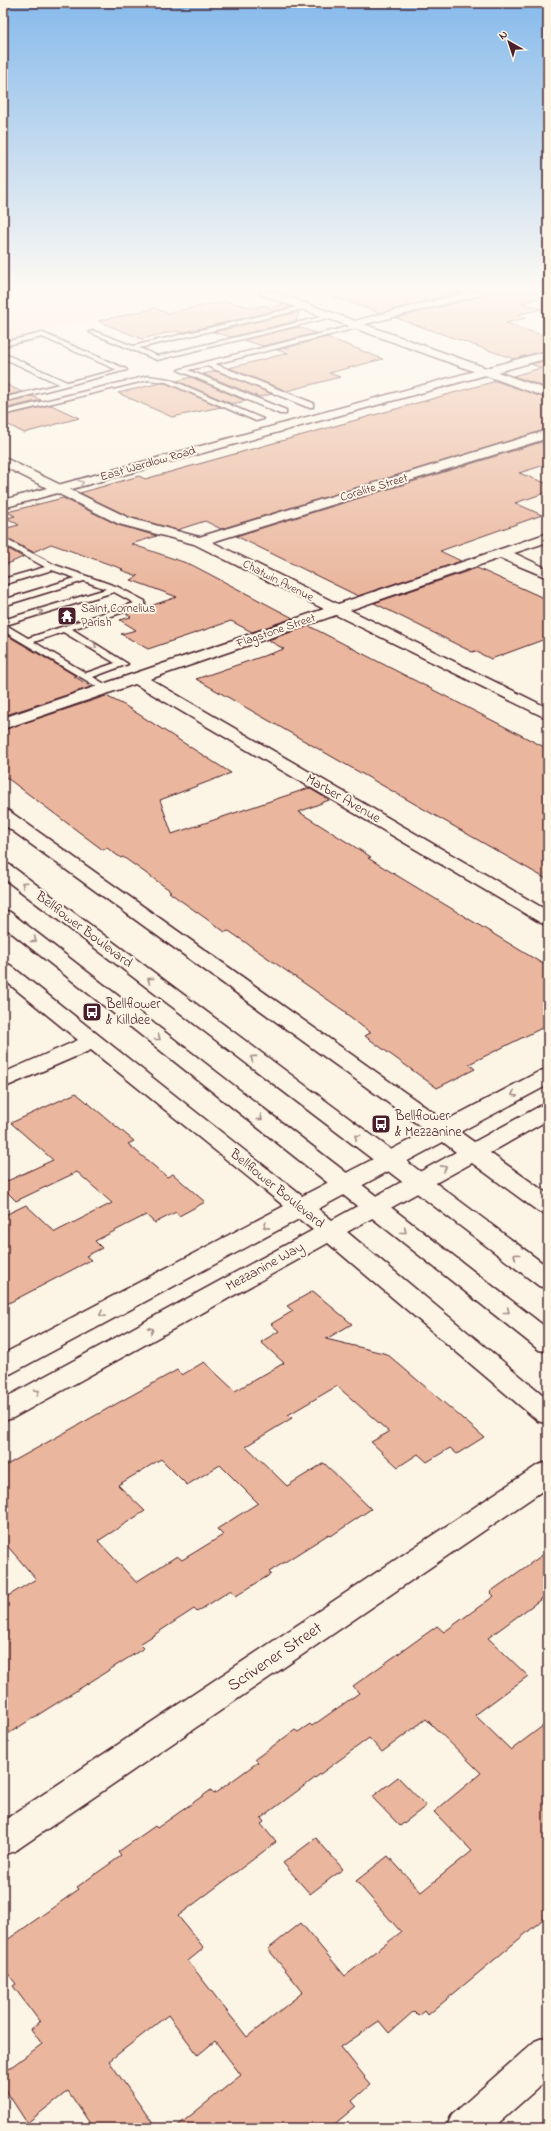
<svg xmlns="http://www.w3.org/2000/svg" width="551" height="2131" viewBox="0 0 551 2131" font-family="'Indie Flower',sans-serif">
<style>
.built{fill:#f7e2cf}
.building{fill:#eab69d;stroke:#4a1f2b;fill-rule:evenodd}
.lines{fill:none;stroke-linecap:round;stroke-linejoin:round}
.service-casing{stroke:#4a1f2b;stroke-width:3}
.minor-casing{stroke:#4a1f2b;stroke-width:3}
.tertiary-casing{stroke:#4a1f2b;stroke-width:3}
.secondary-casing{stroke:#4a1f2b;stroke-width:3}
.service{fill:#fcf5e5;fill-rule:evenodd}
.minor{fill:#fcf5e5;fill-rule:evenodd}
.tertiary{fill:#fcf5e5;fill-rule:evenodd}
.secondary{fill:#fcf5e5;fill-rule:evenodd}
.oneway{stroke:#a38a88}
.labels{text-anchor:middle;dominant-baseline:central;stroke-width:4;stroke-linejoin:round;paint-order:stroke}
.far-street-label{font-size:12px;fill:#4a1f2b;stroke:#fcf5e5}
.far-poi-label{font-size:12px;fill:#4a1f2b;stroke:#fcf5e5;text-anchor:start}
.street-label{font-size:14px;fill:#4a1f2b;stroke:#fcf5e5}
.poi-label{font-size:14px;fill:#4a1f2b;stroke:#fcf5e5;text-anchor:start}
.near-street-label{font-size:17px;fill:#4a1f2b;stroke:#fcf5e5}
</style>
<rect width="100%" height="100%" fill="#fcf5e5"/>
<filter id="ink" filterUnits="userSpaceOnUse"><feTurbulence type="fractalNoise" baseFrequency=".025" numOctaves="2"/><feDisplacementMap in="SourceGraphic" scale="8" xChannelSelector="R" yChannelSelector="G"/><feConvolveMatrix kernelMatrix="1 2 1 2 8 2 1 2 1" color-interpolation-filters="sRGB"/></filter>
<g filter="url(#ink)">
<polygon class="built" points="3,292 215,292 3,340"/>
<g class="building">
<polygon points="331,292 462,292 380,313 331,296"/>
<polygon points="486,292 538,292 539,298 522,303 542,309 517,315 526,318 506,323 548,337 548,350 514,359 396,318 484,295"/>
<polygon points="227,301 253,308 264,305 271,308 284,304 291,307 180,333 175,331 142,339 98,321 155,308 167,313"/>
<polygon points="299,312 296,321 231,337 213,332"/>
<polygon points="298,327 316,333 263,346 243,340"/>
<polygon points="327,337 383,359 329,373 340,377 287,391 229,368 288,353 277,350"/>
<polygon points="548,360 548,388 513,376 541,368 531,364"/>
<polygon points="216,371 272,394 259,397 203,374"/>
<polygon points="191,377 246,401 232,404 177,381"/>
<polygon points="496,381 548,399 548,429 221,529 205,521 177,530 130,517 80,493 139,476 145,479"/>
<polygon points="3,383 22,392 3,396"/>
<polygon points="160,383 166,383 221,407 172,417 118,393"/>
<polygon points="32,396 41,400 3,409 3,403"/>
<polygon points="51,405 79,418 24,433 3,422 3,416"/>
<polygon points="548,440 548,464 519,473 548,484 548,492 515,503 542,515 440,551 461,561 358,596 236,536"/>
<polygon points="63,498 118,525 157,536 131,544 192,565 293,618 252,632 231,621 148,649 121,634 136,630 120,620 131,617 126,614 177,597 131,580 138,576 121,570 123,569 51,544 33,552 3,537 3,529 19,525 7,518 15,516 7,512"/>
<polygon points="3,546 23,557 3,566"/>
<polygon points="477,568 548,600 548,638 491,659 475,651 472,652 374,603"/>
<polygon points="309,626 548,749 548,880 196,679 284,649 268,640"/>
<polygon points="3,633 76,676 74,676 91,687 3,716"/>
<polygon points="106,696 124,705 231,773 160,800 172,834 309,788 329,800 299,812 371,857 368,858 548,967 548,1025 469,1064 475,1069 437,1088 365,1036 370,1033 370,1032 345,1014 347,1013 229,931 225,932 177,898 169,892 171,891 123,857 121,858 107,848 103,850 3,775 3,730"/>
<polygon points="76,1093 134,1141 128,1144 167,1177 173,1174 205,1202 179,1216 176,1212 155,1223 146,1215 95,1241 102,1248 86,1256 91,1260 3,1306 3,1216 26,1205 55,1232 112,1203 77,1172 16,1201 3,1188 3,1183 53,1160 11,1123"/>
<path d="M313,1291L352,1324L326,1339L387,1354L484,1437L457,1454L450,1448L427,1462L418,1454L398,1467L371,1442L389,1432L337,1386L288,1415L292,1418L246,1446L287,1486L324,1463L371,1509L331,1536L329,1534L269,1572L271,1574L236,1596L231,1590L197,1612L194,1609L140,1644L144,1648L3,1737V1599L36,1579L3,1541V1467L177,1370L182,1375L204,1362L235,1391L284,1363L261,1342L279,1331L271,1324L293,1311L287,1306ZM161,1459L187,1485L220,1465L258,1503L217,1529L223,1535L182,1560L177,1556L136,1582L98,1541L145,1511L118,1485Z"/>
<path d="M548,1551V1594L488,1638L528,1676L475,1715L511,1750L548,1722V1915L428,2015L425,2011L419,2016L414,2011L389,2033L379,2021L341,2047L365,2077L364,2078L370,2085L352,2101L356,2106L330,2128H175L241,2075L215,2041L198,2055L168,2015L109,2061L156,2128H93L68,2091L27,2123L3,2086V2073L42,2044L31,2029L40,2022L13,1986L16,1984L3,1967V1943L79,1889L77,1887L121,1856L118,1852L155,1826L157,1828L211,1790L214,1794L258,1762L255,1759L295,1730L298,1732L310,1724L312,1726L359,1693L353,1686L437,1626L444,1632L494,1596L490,1592ZM426,1719L481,1773L434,1812L472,1851L421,1892L388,1856L356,1881L401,1932L345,1976L301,1923L268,1949L303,1992L247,2037L188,1961L204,1948L178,1916L276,1842L261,1824L264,1822L261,1818L369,1738L382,1752Z"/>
<polygon points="398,1777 426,1806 400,1826 372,1797"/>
<polygon points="316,1838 343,1869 310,1894 283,1863"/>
</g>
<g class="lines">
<g class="service-casing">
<g id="service">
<polygon points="306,305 309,307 308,308 139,348 158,356 333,314 336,316 157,360 89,332 94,331 133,346"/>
<polygon points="359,324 362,326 361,327 215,364 313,403 313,407 307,407 207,366 188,370 286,410 286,414 280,414 178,370 205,362"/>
<polygon points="43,333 126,369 127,370 3,402 3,398 59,384 3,358 3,353 67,382 117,370 42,337 3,346 3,342"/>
<polygon points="148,376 169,379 263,419 256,421 166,382 148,380 3,415 3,411"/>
<path d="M3,538L55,565L118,587L145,601V605L72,629L128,664L93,677L110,687V691H104L3,631V620L106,589L84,581L3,606V600L75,578L52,570L3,585V579L45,567L3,544ZM114,592L134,603L28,638L6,625ZM63,632L115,663L86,673L34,642Z"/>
</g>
</g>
<g class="minor-casing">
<g id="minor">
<polygon points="468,292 485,292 484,294 354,327 349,324 350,322"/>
<polygon points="548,430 548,438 212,542 338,604 548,533 548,542 514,553 548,569 548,578 500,558 350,610 548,708 548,719 336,615 150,679 548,911 548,925 541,923 135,684 3,729 3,718 324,609 194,544 119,524 3,466 3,457 129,518 199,537"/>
<path d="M3,810L9,811L445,1121L540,1071L548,1069V1085L460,1132L474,1142L540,1106L548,1104V1120L490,1153L548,1194V1214L539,1212L472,1163L347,1232L548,1399V1424L538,1421L328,1243L13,1418L3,1421V1399L313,1230L299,1219L12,1373L3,1376V1354L284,1206L91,1050L3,1088V1073L78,1040L3,979V963L10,965L302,1196L427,1131L3,824ZM443,1142L456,1152L332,1220L318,1209Z"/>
<polygon points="548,1462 548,1487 15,1851 3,1855 3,1821 538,1465"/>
<polygon points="548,2036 548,2079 493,2128 446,2128 452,2115 535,2041"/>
</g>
</g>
<g class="tertiary-casing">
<polygon id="tertiary" points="259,292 274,292 548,390 548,398 260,294"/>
</g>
<g class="secondary-casing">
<g id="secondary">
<polygon points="548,351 548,358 3,508 3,500"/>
<polygon points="3,863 10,865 548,1267 548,1289 539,1286 3,878"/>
<polygon points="3,910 10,912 548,1329 548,1352 539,1350 3,926"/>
</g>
</g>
<use href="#service" class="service"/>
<use href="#minor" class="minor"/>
<use href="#tertiary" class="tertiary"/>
<use href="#secondary" class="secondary"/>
</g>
<defs><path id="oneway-chevron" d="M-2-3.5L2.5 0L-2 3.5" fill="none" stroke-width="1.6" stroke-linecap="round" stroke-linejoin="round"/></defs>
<g class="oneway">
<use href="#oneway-chevron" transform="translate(81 483) rotate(-16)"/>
<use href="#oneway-chevron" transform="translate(40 612) rotate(-17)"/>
<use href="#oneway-chevron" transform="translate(94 646) rotate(31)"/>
<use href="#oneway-chevron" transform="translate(24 884) rotate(-143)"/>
<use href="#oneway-chevron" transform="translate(34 940) rotate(38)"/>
<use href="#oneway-chevron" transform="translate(150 980) rotate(-143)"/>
<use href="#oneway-chevron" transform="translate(158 1038) rotate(38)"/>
<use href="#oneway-chevron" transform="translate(253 1058) rotate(-143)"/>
<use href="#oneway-chevron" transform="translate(514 1094) rotate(152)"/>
<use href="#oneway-chevron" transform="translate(260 1118) rotate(38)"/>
<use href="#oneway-chevron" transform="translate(357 1137) rotate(-143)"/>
<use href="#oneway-chevron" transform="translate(444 1168) rotate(-29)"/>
<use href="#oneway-chevron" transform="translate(266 1226) rotate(152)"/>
<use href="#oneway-chevron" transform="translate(404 1231) rotate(38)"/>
<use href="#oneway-chevron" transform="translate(516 1256) rotate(-143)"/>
<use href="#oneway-chevron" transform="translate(507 1311) rotate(38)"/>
<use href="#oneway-chevron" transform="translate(102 1314) rotate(152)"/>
<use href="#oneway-chevron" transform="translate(151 1330) rotate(-29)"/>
<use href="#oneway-chevron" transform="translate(37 1392) rotate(-29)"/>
</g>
</g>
<linearGradient id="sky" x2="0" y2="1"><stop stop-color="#87baeb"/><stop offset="0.49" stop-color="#fefaf3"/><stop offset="1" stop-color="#fefaf3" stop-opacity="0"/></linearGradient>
<rect width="551" height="590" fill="url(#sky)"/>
<defs>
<g id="temple-square" transform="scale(1)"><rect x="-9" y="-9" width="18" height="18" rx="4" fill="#4a1f2b" stroke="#fcf5e5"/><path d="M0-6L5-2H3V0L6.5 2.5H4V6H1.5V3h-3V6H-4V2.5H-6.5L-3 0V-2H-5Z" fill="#fff"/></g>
<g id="bus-square" transform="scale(1)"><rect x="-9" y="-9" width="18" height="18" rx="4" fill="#4a1f2b" stroke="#fcf5e5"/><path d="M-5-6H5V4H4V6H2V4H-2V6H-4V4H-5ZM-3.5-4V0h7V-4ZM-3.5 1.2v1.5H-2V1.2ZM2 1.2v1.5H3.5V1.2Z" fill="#fff"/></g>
</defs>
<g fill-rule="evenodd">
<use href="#temple-square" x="67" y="616"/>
<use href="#bus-square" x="92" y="1012"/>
<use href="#bus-square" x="381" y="1124"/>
</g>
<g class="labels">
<g class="far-street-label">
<text transform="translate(148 464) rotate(-16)">East Wardlow Road</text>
<text transform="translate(374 488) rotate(-17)">Coralite Street</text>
<text transform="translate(278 581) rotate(27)">Chatwin Avenue</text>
<text transform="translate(276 631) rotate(-19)">Flagstone Street</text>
</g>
<g class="far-poi-label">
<text x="81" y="609">Saint Cornelius<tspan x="81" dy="14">Parish</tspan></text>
</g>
<g class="street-label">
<text transform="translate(343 799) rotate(30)">Marber Avenue</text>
<text transform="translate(84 930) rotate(37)">Bellflower Boulevard</text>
<text transform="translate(277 1189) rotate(39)">Bellflower Boulevard</text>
<text transform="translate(265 1267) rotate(-29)">Mezzanine Way</text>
</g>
<g class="poi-label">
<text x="106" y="1004">Bellflower<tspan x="106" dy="16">&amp; Killdee</tspan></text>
<text x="395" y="1116">Bellflower<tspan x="395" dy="16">&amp; Mezzanine</tspan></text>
</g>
<g class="near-street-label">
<text transform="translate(275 1657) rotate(-34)">Scrivener Street</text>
</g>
</g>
<rect width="551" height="2131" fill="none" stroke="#fcf5e5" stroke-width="16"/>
<rect x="8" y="8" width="535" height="2115" fill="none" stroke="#4a1f2b" stroke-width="1.5" filter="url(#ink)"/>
<g transform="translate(509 42) rotate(321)" stroke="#fcf5e5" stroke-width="3" paint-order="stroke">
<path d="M0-3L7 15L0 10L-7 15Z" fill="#4a1f2b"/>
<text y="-6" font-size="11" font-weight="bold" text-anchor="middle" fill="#4a1f2b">N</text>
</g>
</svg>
